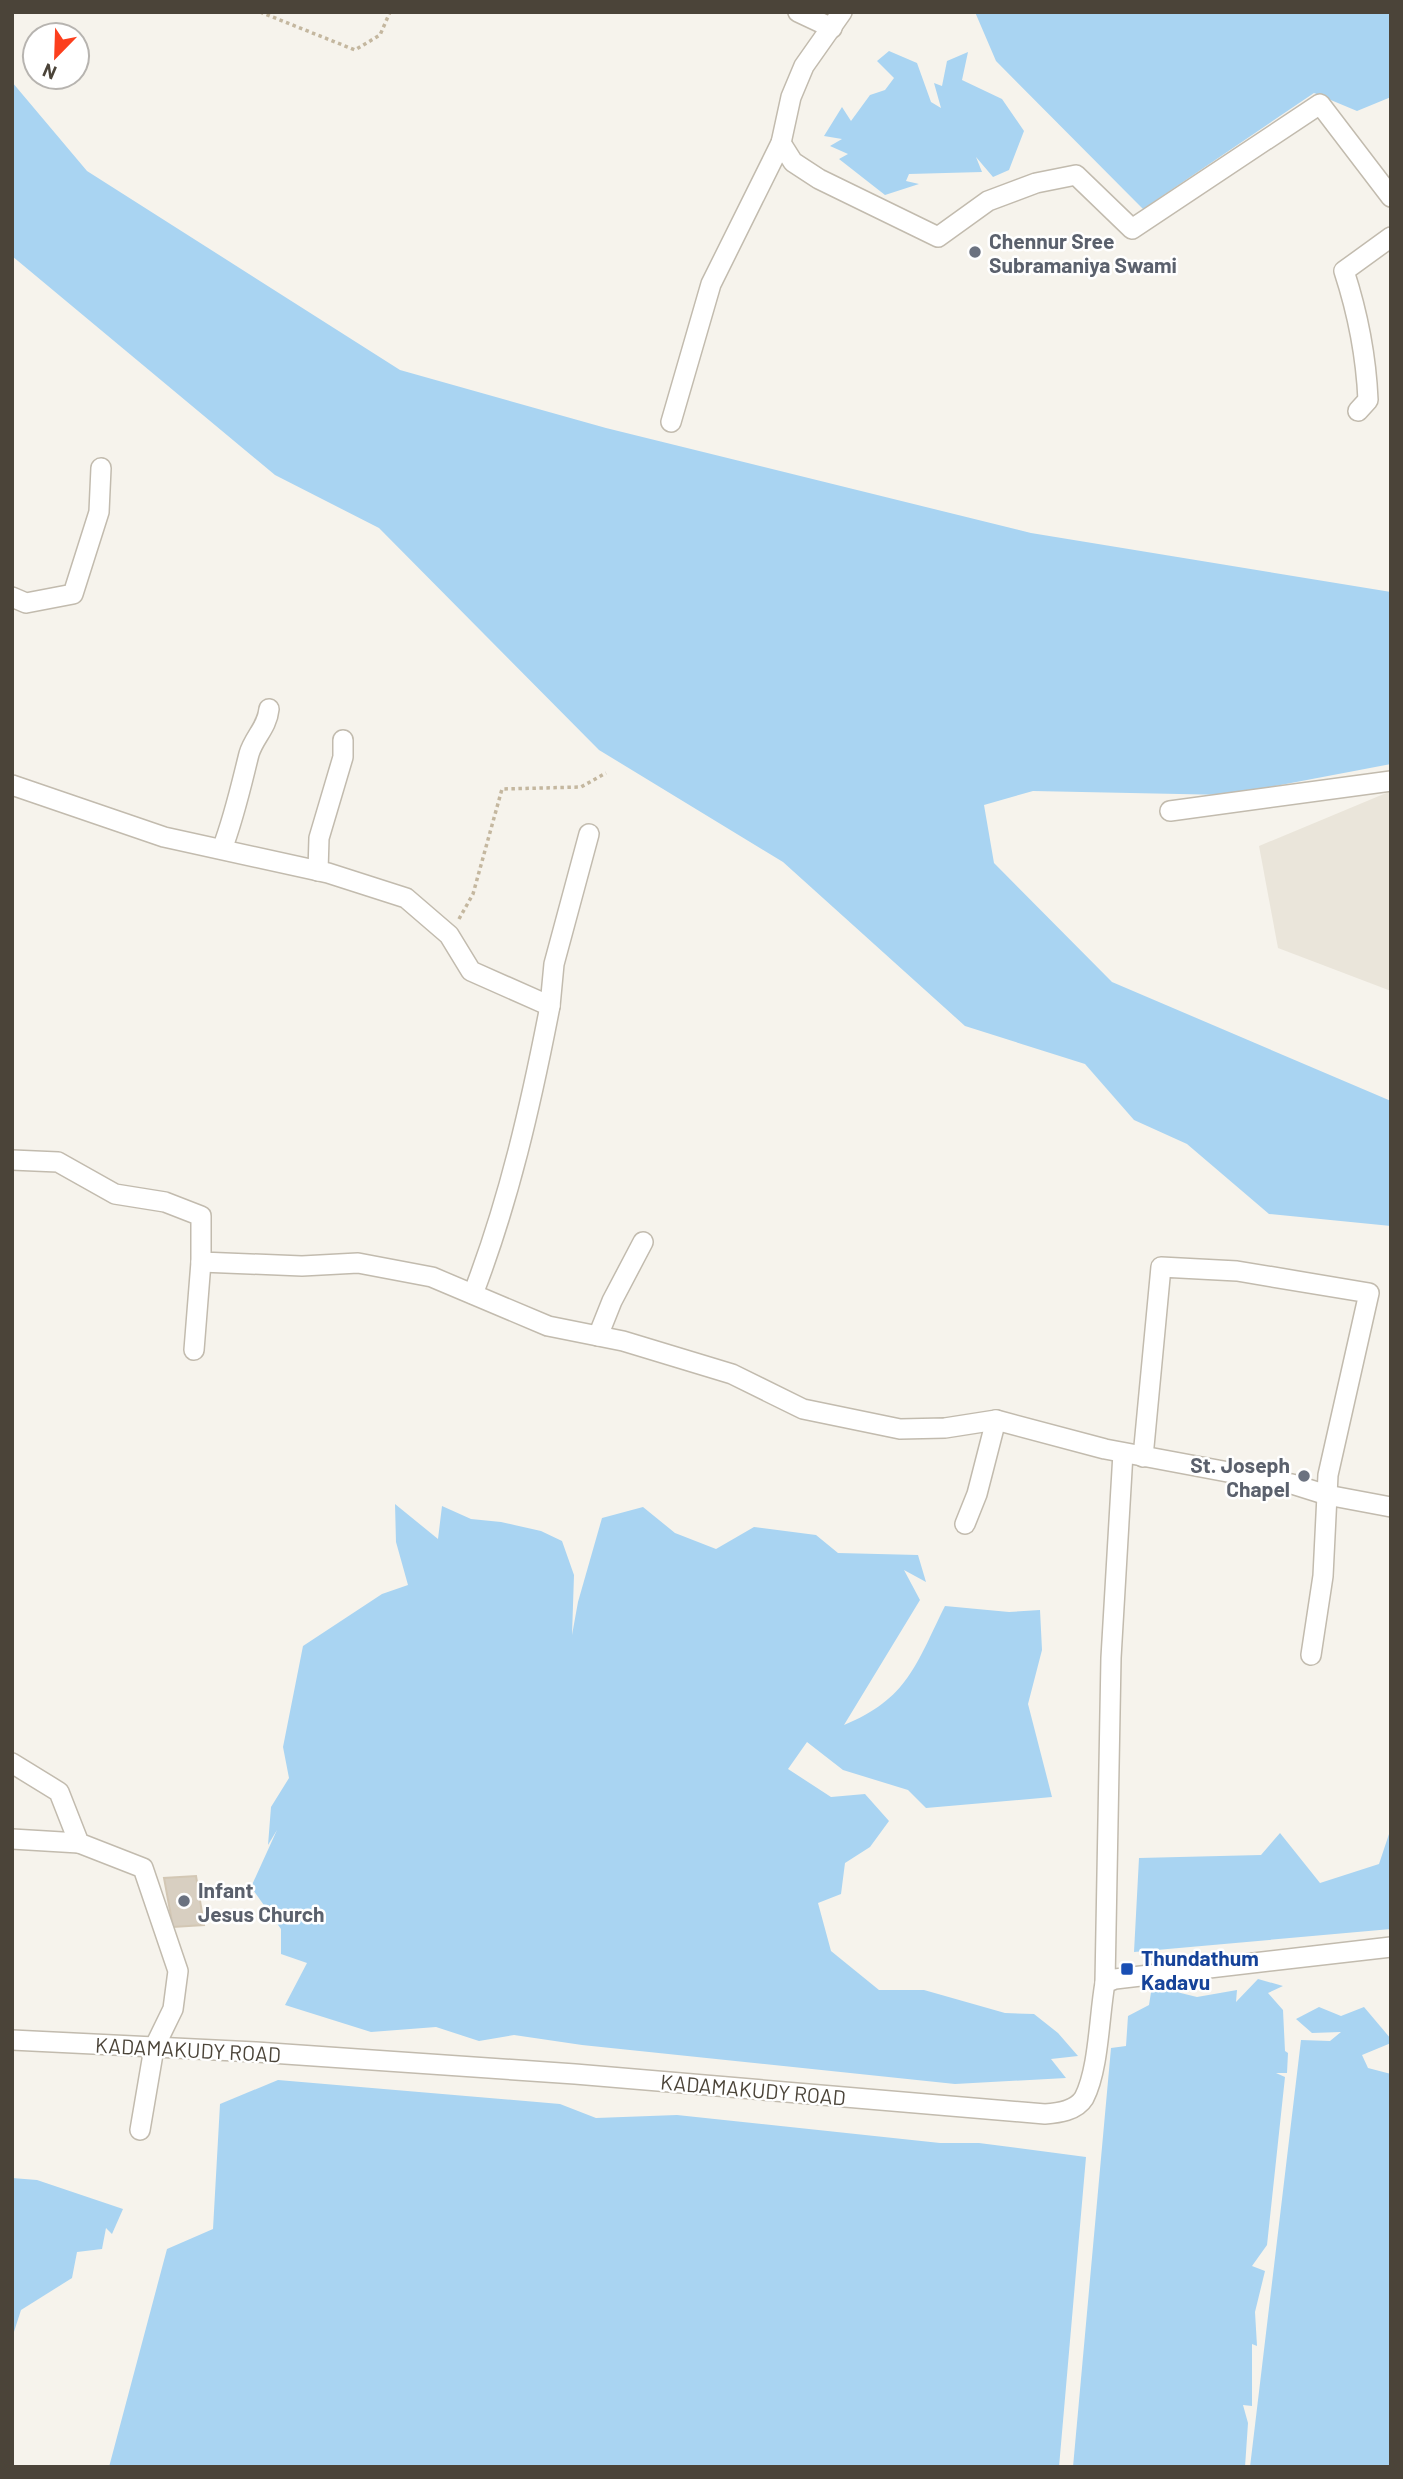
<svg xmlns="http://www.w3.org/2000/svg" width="1403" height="2479" viewBox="0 0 1403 2479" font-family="Barlow,sans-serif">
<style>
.residential{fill:#eae5da}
.water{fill:#a9d4f2}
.building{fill:#d8cfc1;stroke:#d3c7b4;stroke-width:2}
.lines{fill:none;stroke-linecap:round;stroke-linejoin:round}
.minor-casing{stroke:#c2bbae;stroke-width:22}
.path{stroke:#c4b79f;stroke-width:3.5;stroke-dasharray:3.5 3.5;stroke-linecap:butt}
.minor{stroke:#fff;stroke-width:19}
.worship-dot{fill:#6b7280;stroke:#fff;stroke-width:2.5}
.transit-dot{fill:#1a4fb4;stroke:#fff;stroke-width:2.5}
.labels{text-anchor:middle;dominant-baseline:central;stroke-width:5;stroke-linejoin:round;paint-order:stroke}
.worship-label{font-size:21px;font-weight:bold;fill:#5b616d;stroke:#fff;text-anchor:start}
.transit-label{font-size:21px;font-weight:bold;fill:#164399;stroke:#fff;text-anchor:start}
.street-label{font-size:21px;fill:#4b4439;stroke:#fff}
</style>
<rect width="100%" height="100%" fill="#f6f3ec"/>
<polygon class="residential" points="1391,791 1391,991 1278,948 1259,846"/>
<g class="water">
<polygon points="975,12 1391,12 1391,97 1357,111 1314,93 1143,209 996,61"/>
<polygon points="889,51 917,63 931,102 941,108 934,83 942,86 947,61 968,52 962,80 1002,99 1024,131 1009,170 993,177 976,157 982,172 909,174 906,181 919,184 885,195 839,159 848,154 830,146 842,139 824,136 842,107 851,121 870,95 885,90 894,78 877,61"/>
<polygon points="12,82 87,171 400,370 606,428 1031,533 1391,592 1391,764 1228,795 1033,791 984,805 994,863 1112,982 1391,1101 1391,1226 1269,1214 1187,1144 1134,1120 1085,1064 965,1026 783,862 599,750 379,528 275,475 12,256"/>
<path d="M395,1504L438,1539L442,1506L471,1519L501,1522L541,1531L562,1541L574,1575L572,1635L578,1602L602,1518L643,1507L675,1533L716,1549L754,1527L816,1535L838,1553L918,1555L926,1582L904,1570L920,1600L844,1725C908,1699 916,1664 945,1606L1009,1612L1040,1610L1042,1650L1028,1704L1052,1797L926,1808L908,1790L843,1770L807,1742L788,1769L831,1797L865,1794L889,1821L870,1847L845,1863L841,1894L818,1903L831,1951L879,1990H924L1005,2013L1034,2014L1058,2033L1078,2056L1051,2059L1066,2078L955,2084L582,2045L514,2035L479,2041L436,2027L371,2032L285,2005L307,1963L281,1954V1929L251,1887L277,1830L268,1845L271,1807L289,1778L283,1747L303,1646L382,1594L408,1585L396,1542Z"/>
<polygon points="1391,1828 1391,1929 1134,1952 1139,1858 1261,1855 1280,1833 1320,1883 1379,1864"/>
<polygon points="1258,1979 1283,1986 1268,1993 1283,2010 1285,2051 1288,2053 1287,2073 1276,2073 1285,2077 1267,2245 1252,2266 1265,2271 1255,2312 1257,2346 1252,2344 1252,2406 1243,2405 1248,2423 1245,2467 1073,2467 1111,2048 1126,2046 1128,2016 1149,2005 1152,1986 1197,1997 1237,1990 1236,2002"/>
<polygon points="1319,2007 1341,2016 1364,2007 1391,2039 1391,2043 1362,2055 1368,2068 1391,2074 1391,2467 1250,2467 1301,2040 1330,2041 1341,2032 1312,2033 1296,2019"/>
<polygon points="278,2080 560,2104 596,2118 677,2115 940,2143 979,2143 1086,2157 1059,2467 109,2467 167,2249 213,2229 220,2104"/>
<polygon points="12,2178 37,2180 123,2209 112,2234 106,2228 102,2249 77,2252 72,2278 21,2310 12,2338"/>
</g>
<polygon class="building" points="196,1876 204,1925 173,1927 164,1878"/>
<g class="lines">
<g class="minor-casing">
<g id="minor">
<polyline points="798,12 832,28"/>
<polyline points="781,143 793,162 819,179 938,237 988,201 1036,183 1076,175 1132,229 1320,104 1391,197"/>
<path d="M1358,411L1368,400C1366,354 1358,314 1344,271L1391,237"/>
<polyline points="671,422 711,284 781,143 791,97 804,66 842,12"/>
<polyline points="12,597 26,603 73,594 99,512 101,468"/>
<path d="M12,785L164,837L328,873L406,898L449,935L471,971L550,1006C531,1104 509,1201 473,1294"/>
<polyline points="1170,811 1391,781"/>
<path d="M222,849C234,818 241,786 249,754C254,737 267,728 269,709"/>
<polyline points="318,871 319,838 343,757 343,740"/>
<polyline points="550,1006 554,964 589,834"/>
<polyline points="12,1160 58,1162 115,1194 165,1202 201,1216 201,1262 302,1266 358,1263 432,1277 548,1326 623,1341 732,1374 803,1409 900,1429 945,1428 996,1420 1105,1449 1292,1484 1327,1495 1391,1507"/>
<polyline points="598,1336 612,1301 643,1242"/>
<polyline points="194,1350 201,1262"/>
<polyline points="1143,1457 1161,1267 1237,1271 1369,1293 1328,1475 1323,1576 1311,1655"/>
<polyline points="965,1524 977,1494 996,1420"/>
<polyline points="12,1763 59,1792 79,1843 143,1868 178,1971 173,2009 154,2048 140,2130"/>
<polyline points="12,1839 79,1843"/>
<polyline points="1105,1983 1111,1658 1123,1453"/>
<path d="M12,2040L256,2052L575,2074L1045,2114C1058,2113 1076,2111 1084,2098C1099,2069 1099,2016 1105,1983L1115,1979L1391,1947"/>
</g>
</g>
<g class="path">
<polyline points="260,12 355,50 380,35 390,12"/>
<polyline points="459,919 473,894 502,789 581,787 606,773"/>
</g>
<use href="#minor" class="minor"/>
</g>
<g class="worship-dot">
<circle cx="975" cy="252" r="7"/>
<circle cx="1304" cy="1476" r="7"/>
<circle cx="184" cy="1901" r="7"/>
</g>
<rect class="transit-dot" x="1120" y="1962" width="14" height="14" rx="3.5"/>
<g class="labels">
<g class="worship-label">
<text x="989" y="240">Chennur Sree<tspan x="989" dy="24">Subramaniya Swami</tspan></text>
<text x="1290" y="1464" text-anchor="end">St. Joseph<tspan x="1290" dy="24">Chapel</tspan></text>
<text x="198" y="1889">Infant<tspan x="198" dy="24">Jesus Church</tspan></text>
</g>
<g class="transit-label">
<text x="1141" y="1957">Thundathum<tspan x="1141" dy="24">Kadavu</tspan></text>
</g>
<g class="street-label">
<text transform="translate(188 2049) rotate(3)">KADAMAKUDY ROAD</text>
<text transform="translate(753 2089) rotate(5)">KADAMAKUDY ROAD</text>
</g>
</g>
<rect width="1403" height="2479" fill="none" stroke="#4b4439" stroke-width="28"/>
<g transform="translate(56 56) rotate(203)"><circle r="33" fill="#ffffff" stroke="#b7b4b0" stroke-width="2"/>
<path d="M0-5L12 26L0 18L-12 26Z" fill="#fc3f1d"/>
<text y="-10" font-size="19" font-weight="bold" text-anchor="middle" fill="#4b4439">N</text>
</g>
</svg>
